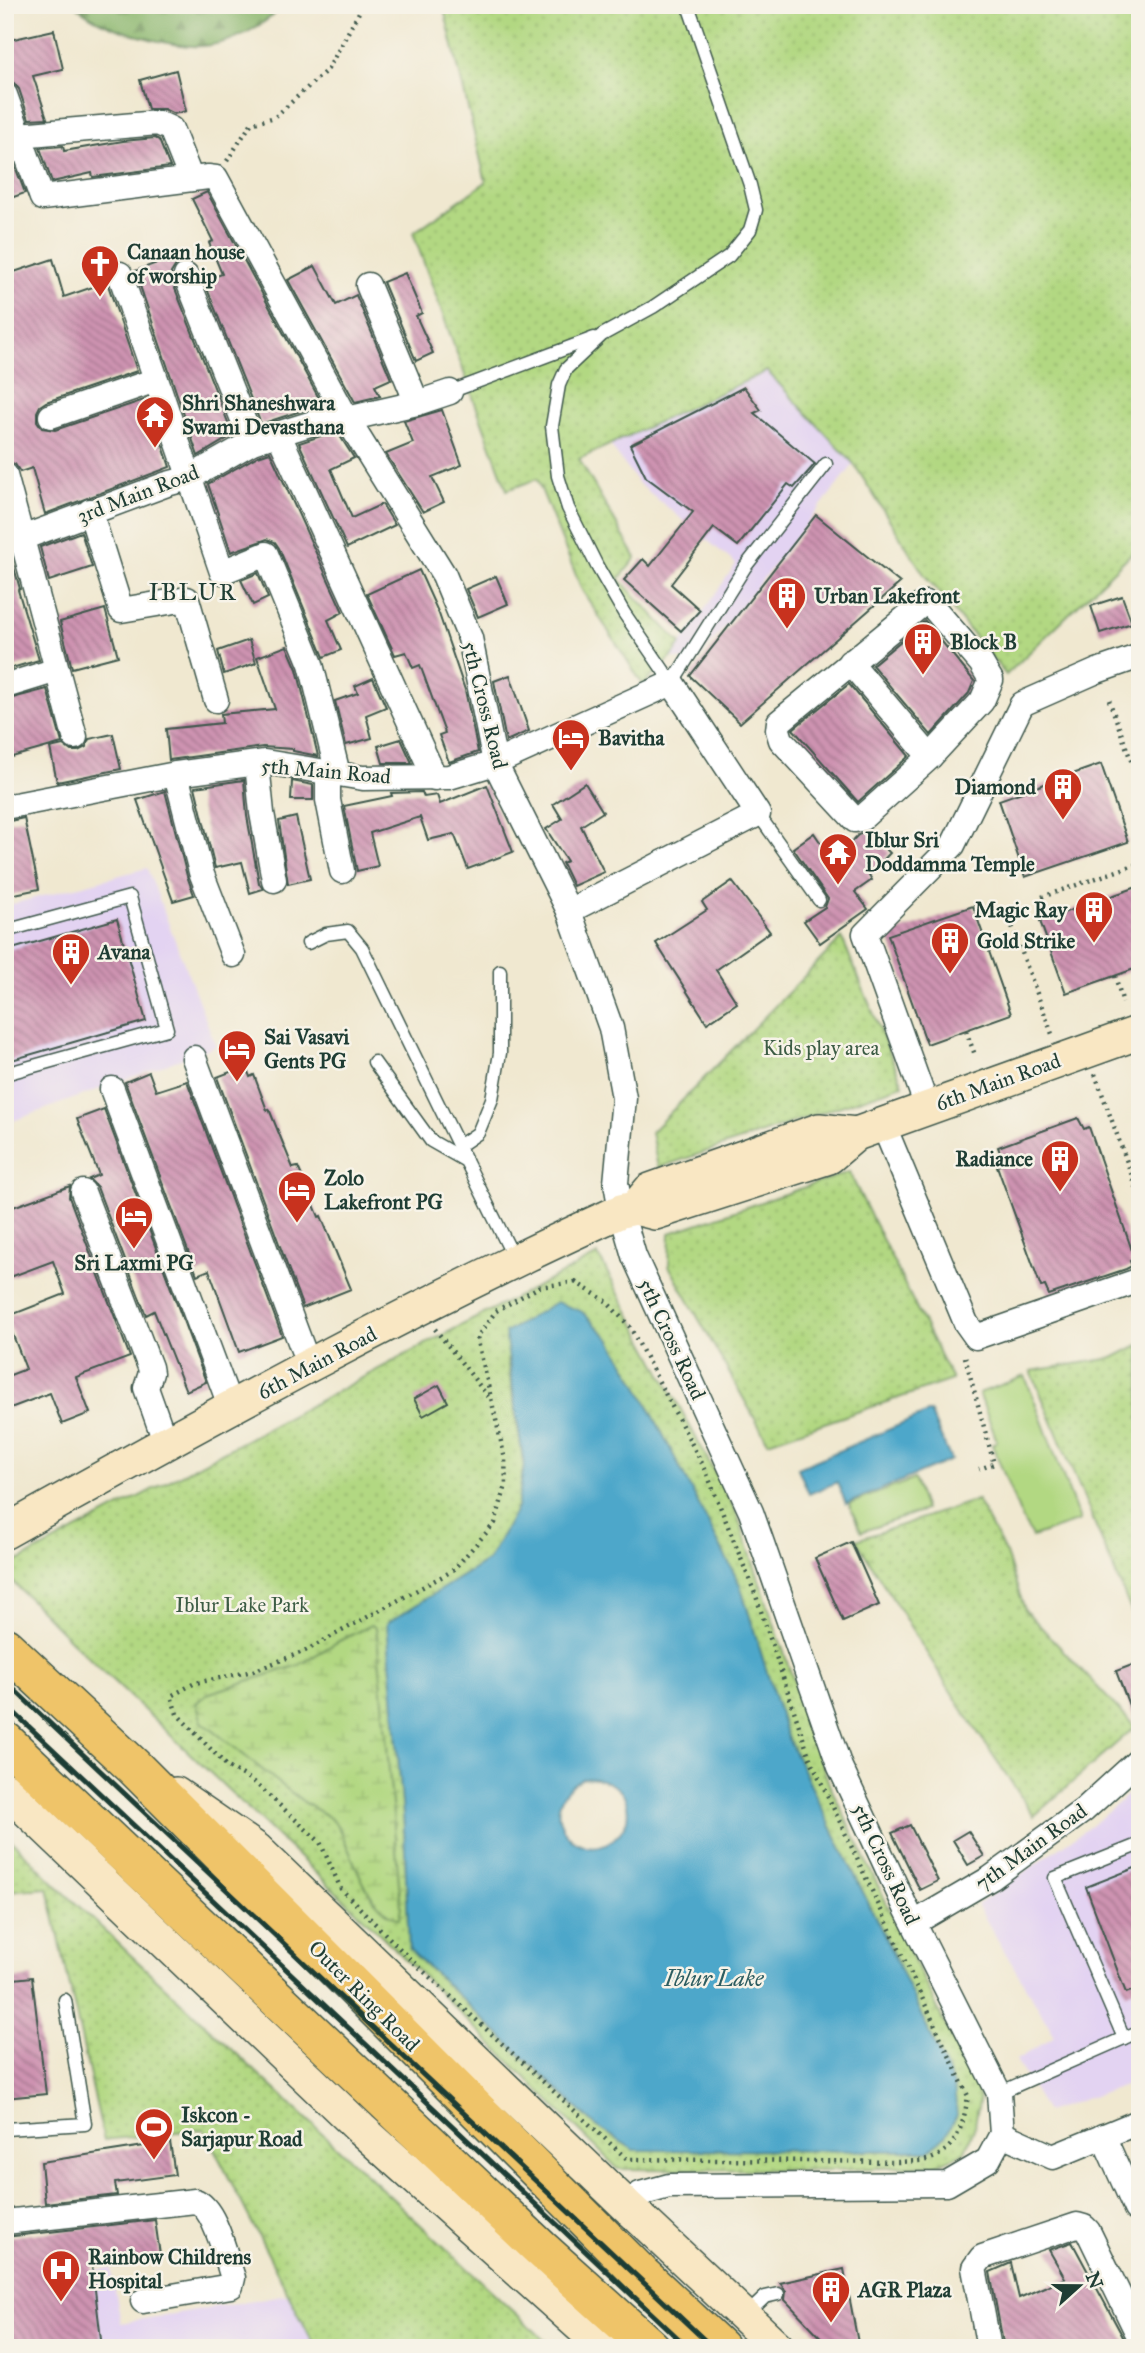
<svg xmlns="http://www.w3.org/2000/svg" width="1145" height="2353" viewBox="0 0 1145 2353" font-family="'IM FELL Great Primer',serif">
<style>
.built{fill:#e3d3f2}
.grass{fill:url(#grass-dots);stroke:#688a5b;stroke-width:2;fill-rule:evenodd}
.forest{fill:url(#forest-firs);stroke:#567a52;stroke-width:2}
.wetland{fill:url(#wetland-marsh);stroke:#688a5b;stroke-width:2}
.pitch{fill:#b2d882;stroke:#688a5b;stroke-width:2}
.water{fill:#4da7ca;stroke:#36727f;stroke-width:2;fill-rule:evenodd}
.building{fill:url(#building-back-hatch)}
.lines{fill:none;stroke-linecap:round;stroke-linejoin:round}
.lane-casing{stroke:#3e574b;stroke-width:15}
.street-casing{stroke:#3e574b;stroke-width:27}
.secondary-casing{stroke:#3e574b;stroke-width:36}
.highway-casing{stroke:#3e574b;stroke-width:41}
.path{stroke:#3e574b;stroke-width:4.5;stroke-dasharray:2 5;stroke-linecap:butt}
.lane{stroke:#fff;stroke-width:12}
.street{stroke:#fff;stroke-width:24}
.secondary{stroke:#f9e7c3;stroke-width:33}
.highway{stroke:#efc469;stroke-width:38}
.rail{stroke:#1f3d34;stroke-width:5}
.labels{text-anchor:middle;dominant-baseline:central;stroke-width:5;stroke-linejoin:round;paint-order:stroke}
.poi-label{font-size:21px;font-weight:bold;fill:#1f3d34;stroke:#f7f3e8;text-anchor:start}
.street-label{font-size:21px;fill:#1f3d34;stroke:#f7f3e8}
.park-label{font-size:21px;fill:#3c5c44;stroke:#f7f3e8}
.water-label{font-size:23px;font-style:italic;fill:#2d5d61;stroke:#f7f3e8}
.quarter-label{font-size:24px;letter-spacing:2px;fill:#1f3d34;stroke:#f7f3e8}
</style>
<defs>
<pattern id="grass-dots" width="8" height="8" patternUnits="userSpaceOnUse" patternTransform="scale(1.75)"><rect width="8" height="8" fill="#b2d882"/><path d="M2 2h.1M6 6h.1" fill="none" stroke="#99ba71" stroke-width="1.8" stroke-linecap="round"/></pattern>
<pattern id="forest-firs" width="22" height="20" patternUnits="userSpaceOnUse" patternTransform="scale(1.75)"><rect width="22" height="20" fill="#8db870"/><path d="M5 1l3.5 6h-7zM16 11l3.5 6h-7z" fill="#73975d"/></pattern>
<pattern id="wetland-marsh" width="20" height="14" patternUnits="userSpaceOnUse" patternTransform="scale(1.75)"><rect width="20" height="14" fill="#b2d882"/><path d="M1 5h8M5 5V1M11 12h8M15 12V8" fill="none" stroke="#99ba71"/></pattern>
<pattern id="building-back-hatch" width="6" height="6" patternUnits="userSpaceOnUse" patternTransform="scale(1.75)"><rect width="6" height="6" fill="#ce93b1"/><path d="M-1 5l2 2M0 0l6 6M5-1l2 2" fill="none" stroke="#a77991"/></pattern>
</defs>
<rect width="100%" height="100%" fill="#f7f3e8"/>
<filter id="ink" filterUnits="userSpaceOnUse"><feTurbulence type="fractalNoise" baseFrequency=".0143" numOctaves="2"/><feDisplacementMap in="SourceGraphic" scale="14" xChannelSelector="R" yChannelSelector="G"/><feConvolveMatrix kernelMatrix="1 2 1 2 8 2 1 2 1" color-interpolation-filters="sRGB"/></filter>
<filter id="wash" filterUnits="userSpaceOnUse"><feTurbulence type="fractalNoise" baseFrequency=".00686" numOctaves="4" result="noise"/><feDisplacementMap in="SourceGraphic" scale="28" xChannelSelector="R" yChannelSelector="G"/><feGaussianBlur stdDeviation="1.57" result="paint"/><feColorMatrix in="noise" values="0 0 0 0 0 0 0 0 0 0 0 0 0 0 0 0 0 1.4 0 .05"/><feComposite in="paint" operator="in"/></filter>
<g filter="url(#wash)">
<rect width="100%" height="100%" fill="#f0e8d0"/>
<g class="built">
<polygon points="767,371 854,464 697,662 671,658 736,564 638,483 610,445"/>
<polygon points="147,868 216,1046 5,1124 5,906"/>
<polygon points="1140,1785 1140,2081 1046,2112 1016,2060 1055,2036 977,1905 1092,1825"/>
<polygon points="111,2268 121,2323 288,2294 316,2348 5,2348 5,2282"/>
</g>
<g class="grass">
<polygon points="443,5 1140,5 1140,545 1006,675 925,576 854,464 767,371 579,459 636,558 619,579 681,644 671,658 643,685 582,590 537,479 507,490 413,233 486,182"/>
<polygon points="842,938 903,1085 658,1168 651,1132"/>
<polygon points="849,1172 952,1380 768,1442 669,1266 670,1233"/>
<path d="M598,1255L736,1512L829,1784L980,2097L974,2129L964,2153L935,2165L839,2170L618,2169L373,1927L69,1639L5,1574V1568L439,1337ZM610,1339L636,1382L740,1585L787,1737L885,1937L634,2150L595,2125L409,1949L404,1827L387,1624L488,1560L517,1508L524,1466L507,1360Z"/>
<polygon points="1140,1344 1140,1632 1031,1371 1113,1358"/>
<polygon points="977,1500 1006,1554 1025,1610 1135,1727 1034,1816 960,1706 856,1540"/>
<polygon points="5,1834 53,1882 137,1961 553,2348 316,2348 204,2129 104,2140 48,1888 5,1891"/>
</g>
<path class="forest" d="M76,5H279C276,15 269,18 261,24C243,36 224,45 201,46C171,48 96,28 76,5Z"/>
<path class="wetland" d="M371,1625L376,1628L377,1634L401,1906L399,1919C365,1908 354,1855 338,1827C332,1816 314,1809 304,1802C269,1776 236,1748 202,1722L196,1703L210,1693L299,1665L339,1641Z"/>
<g class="pitch">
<polygon points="1025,1376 1080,1521 1032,1537 1022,1519 992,1444 997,1441 979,1393"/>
<polygon points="914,1479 925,1510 861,1532 849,1504"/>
</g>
<g class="water">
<path d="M556,1302L581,1311L610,1339L636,1382L740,1585L787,1737L885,1937L954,2086L957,2115L946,2135L929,2151L634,2150L595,2125L409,1949L404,1827L387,1623L488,1560L517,1508L524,1466L505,1333ZM583,1778C608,1778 632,1789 627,1819C625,1828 619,1835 612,1840C576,1867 529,1806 583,1778Z"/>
<polygon points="930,1412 951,1460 846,1504 837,1482 809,1494 798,1468"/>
</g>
<g id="blocks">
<g class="building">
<polygon points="54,30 63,69 33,76 47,118 29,119 19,89 14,83 5,80 5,41"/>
<polygon points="176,70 186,111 174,114 164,109 148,109 140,80"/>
<polygon points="155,138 159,140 170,167 93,177 92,173 52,182 40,148 63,146 64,151 123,141"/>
<polygon points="5,140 25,193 5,200"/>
<polygon points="207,192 322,404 261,424 204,281 222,274 209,243 213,241 192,199"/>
<polygon points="173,257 176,265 171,273 172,281 233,435 198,456 135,271"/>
<polygon points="53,259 64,297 107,282 137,371 46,402 40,406 37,412 37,421 42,428 55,430 147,399 170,467 45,514 32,468 20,472 15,464 5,461 5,275"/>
<polygon points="315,266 336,305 356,295 391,379 375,386 380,396 355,402 288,280"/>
<polygon points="405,273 422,313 416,316 433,353 416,361 383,282"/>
<polygon points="744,387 761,410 754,413 815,464 794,488 788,484 738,546 714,528 671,584 700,610 681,631 624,580 643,559 650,566 693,512 646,477 630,445"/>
<polygon points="442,410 462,465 432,477 444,502 423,512 386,454 413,443 404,421"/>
<polygon points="333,432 338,433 354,458 331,469 352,518 382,504 395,525 347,548 299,443"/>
<polygon points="270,452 343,612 328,620 341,650 324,657 279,548 275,542 267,539 231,552 208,484 258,456"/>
<polygon points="816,515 900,583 740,723 690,676"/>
<polygon points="81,532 92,567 49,581 40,547"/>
<polygon points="5,557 11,557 20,589 18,590 39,660 5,670"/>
<polygon points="419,570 439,614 465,690 478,752 449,762 439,735 445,733 420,665 413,668 406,652 395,655 367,594"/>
<polygon points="258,573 268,598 253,605 241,580"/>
<polygon points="496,576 508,604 478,617 466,589"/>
<polygon points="1122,596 1132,623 1100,633 1091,606"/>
<polygon points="105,609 118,656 72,668 60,622"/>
<polygon points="925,621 974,681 969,693 931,735 872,665"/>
<polygon points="249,640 256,663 224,674 218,651"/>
<polygon points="287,646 297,669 318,756 293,751 293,749 263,747 169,760 166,729 222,723 221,714 275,709 257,657"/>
<polygon points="510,675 529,731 506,741 494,681"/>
<polygon points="373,678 386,707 366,715 372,738 346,745 335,701 358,693 355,686"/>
<polygon points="849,684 909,756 858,802 793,729"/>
<polygon points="47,689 62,743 5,759 5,700"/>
<polygon points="113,734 121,769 57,782 50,748 63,745 71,751 78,751 86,747 89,739"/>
<polygon points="401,739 412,763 383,763 378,746"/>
<polygon points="1101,764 1128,842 1025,877 999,800"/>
<polygon points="244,780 247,816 259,883 263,889 250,893 242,862 215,868 195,787"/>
<polygon points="292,781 313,785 313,800 291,800"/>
<polygon points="585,783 603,812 581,826 604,872 573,886 562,863 567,861 546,829 562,819 553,804"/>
<polygon points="487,785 513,852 468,869 454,834 428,840 420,817 370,833 378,866 357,871 344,806 392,796 391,793 422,792 424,797 437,795 440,804"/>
<polygon points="165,791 187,876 194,895 173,901 137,800"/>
<polygon points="296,817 310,879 288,884 279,821"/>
<polygon points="24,818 39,889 5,896 5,822"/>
<polygon points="868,831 890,853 869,875 872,880 855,892 868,909 820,943 804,921 825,907 828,899 793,848 814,833 833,861 858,835"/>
<polygon points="732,881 770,932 716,970 737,1003 707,1023 656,943 707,910 702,902"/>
<polygon points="1140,886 1140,967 1066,993 1040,921"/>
<polygon points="973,906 1011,1014 927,1044 888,935"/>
<polygon points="117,919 146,1021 5,1062 5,951"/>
<polygon points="246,1066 250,1077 254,1075 267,1110 269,1109 293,1168 298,1167 319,1217 321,1216 351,1289 303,1308 217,1077"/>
<polygon points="149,1072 156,1091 187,1081 282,1336 239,1352 209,1270 197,1275 125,1082"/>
<polygon points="104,1109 206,1382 186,1391 154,1311 146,1315 97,1187 89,1179 99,1175 77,1119"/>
<polygon points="1078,1118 1084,1129 1089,1127 1135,1259 1130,1261 1132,1266 1126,1269 1049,1295 1045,1286 1041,1287 997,1166 1004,1163 998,1147"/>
<polygon points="70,1186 69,1197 130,1357 76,1377 90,1413 62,1424 50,1393 5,1410 5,1377 26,1369 6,1317 65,1294 53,1261 5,1279 5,1210"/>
<polygon points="439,1385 448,1402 423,1416 414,1399"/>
<polygon points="851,1542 879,1605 843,1621 815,1558"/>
<polygon points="1140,1662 1140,1728 1138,1729 1116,1671"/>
<polygon points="910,1825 938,1881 920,1890 892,1833"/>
<polygon points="968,1831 984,1856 968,1865 953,1840"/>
<polygon points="1140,1866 1140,1988 1126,1993 1086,1887"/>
<polygon points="32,1977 46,2094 5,2098 5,1980"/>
<polygon points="170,2142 175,2175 115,2183 117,2195 45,2203 41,2162"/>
<polygon points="155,2220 160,2255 92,2265 102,2348 5,2348 5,2237"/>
<polygon points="1072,2242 1129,2348 1004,2348 990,2272 1011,2263 1019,2298 1065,2278 1049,2250"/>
<polygon points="844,2269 859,2348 831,2348 785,2300 786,2291 780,2283"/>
</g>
</g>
</g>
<g filter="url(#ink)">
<use href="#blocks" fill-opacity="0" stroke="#3e574b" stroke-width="2"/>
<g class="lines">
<g class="lane-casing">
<g id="lane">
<polyline points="688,5 750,185 756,210 750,230 729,256 653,307 602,335 566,369 559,385 552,426 558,476 568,508 597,566 624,613 672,683 745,567 826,464"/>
<polyline points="450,392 594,338"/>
<polyline points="758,814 819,900"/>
<polyline points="5,931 130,897 167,1029 5,1074"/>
<polyline points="308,943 326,934 348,931 362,948 466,1161"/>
<polyline points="374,1062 431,1141 466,1161 515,1260"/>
<polyline points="459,1146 478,1133 492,1099 500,1053 500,971"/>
<polyline points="1124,2038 1055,1878 1140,1844"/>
<polyline points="999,2093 1140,2031"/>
<polyline points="5,2129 85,2124 65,2000"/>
<polyline points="745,2316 765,2297 778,2294"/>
</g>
</g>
<g class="street-casing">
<g id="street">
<polyline points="5,95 42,198 208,177 216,178 347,419 444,575 470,638 495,763 569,911 611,1028 624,1098 616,1183 621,1211 634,1256 751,1512 840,1767 906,1908 999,2093 1002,2134 988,2160 947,2184 669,2186 640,2194 627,2206"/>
<polyline points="19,135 158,123 171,129 191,179"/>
<polyline points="120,274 222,572 266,554 311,664 338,774"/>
<polyline points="186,276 252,442"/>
<polyline points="368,285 417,403"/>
<polyline points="51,416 156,380"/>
<polyline points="279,435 435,778"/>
<polyline points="5,475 75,737"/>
<polyline points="90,511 121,610 187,599 216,700"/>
<polyline points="5,543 22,538 167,484 189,478 252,442 332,417 347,419 417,403 450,392"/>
<polygon points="926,603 931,605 981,663 991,680 982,701 930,757 861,819 855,820 781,740 778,730 779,722 920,606"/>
<polyline points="850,662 930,757"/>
<polyline points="5,686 57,670"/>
<polyline points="257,764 262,813 274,880"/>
<polyline points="328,772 328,800 342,871"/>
<polyline points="176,774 201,872 233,955"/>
<polyline points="5,807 176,774 265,762 363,778 449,777 495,763 672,683 758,814 569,911"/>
<polyline points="194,1058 309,1366"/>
<polyline points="112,1089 231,1408"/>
<polyline points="927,1107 865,934 953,845 1022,704 1097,671 1140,656"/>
<polyline points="883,1124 966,1323 976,1337 1140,1280"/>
<polyline points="83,1192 150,1367 151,1373 146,1388 166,1444"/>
<polyline points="914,1923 991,1878 1084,1810 1140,1759"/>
<polyline points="1002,2134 1053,2157 1136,2123 1140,2132"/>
<polyline points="1103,2136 1136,2209 1140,2210"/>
<path d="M5,2222L195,2201C215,2207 226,2258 233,2278L231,2286L143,2301"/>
<polyline points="989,2348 974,2268 982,2257 1077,2225 1084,2227 1088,2231 1140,2338"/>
</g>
</g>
<g class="secondary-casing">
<g id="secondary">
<polyline points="635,1208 650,1190 819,1130 856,1134"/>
<path d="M5,1532C207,1419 410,1307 621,1211L635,1208L655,1213L829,1157L856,1134L1140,1032"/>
<polyline points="5,1789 361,2129 605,2348"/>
<polyline points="176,1794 256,1849 627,2206 778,2348"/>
</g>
</g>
<g class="highway-casing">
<g id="highway">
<polyline points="5,1647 133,1766 641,2274 720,2348"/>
<polyline points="5,1741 540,2248 651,2348"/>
</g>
</g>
<g class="path">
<polyline points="227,161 251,124 275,117 328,69 363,5"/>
<polyline points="1109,700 1140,785"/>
<polyline points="1042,897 1140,863"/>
<polyline points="1005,907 1052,1034"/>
<polyline points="1115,976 1123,1003"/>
<polyline points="966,1031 975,1055"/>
<polyline points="1095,1074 1140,1198"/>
<path d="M575,1282L606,1301L630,1327L705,1469L756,1596L809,1756L968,2096C964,2120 959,2147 933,2158C924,2162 910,2161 899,2162L627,2159L407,1956L341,1889L320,1842L252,1780L228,1767L177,1714L171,1696L195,1683L253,1671L305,1651L452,1571L495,1523L506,1485L505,1459L477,1337L496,1311L539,1287Z"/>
<polyline points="435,1329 490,1399"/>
<polyline points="965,1357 994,1464 979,1469"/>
</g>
<use href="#lane" class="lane"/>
<use href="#street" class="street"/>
<use href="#secondary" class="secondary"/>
<use href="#highway" class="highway"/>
<g class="rail">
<polyline points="5,1681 713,2348"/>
<polyline points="5,1704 688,2348"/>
</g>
</g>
</g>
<defs>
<g id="church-pin" transform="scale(2.0125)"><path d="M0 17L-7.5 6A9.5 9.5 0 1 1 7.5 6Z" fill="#c8321e" stroke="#f7f3e8"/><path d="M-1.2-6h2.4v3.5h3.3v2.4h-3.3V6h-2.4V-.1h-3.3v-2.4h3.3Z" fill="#fff"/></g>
<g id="temple-pin" transform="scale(2.0125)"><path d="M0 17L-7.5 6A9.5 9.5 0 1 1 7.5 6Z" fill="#c8321e" stroke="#f7f3e8"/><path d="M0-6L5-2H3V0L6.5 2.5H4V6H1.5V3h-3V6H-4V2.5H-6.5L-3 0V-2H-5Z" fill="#fff"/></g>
<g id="building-pin" transform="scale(2.0125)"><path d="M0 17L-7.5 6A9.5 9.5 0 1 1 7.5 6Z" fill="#c8321e" stroke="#f7f3e8"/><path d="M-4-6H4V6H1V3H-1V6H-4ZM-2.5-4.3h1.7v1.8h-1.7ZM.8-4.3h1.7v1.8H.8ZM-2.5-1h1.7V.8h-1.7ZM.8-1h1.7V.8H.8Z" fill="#fff"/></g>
<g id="hotel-pin" transform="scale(2.0125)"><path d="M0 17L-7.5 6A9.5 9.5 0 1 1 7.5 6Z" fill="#c8321e" stroke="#f7f3e8"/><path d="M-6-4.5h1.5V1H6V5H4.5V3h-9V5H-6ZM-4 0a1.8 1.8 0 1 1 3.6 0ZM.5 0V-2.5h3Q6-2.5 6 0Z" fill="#fff"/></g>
<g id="stadium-pin" transform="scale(2.0125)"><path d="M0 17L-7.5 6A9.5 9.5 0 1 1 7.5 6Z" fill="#c8321e" stroke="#f7f3e8"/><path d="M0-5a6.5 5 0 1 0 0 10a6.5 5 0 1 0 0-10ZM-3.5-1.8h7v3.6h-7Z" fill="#fff"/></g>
<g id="hospital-pin" transform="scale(2.0125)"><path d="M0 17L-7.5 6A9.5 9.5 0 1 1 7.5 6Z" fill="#c8321e" stroke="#f7f3e8"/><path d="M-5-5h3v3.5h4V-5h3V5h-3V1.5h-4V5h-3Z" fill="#fff"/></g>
</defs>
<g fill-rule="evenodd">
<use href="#church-pin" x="100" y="264"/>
<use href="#temple-pin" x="155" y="415"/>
<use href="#building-pin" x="787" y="596"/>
<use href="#building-pin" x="923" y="642"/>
<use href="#hotel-pin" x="571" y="738"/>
<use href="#building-pin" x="1063" y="787"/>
<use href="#temple-pin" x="838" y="852"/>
<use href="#building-pin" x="1094" y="910"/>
<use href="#building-pin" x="950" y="941"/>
<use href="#building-pin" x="71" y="952"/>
<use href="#hotel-pin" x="237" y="1049"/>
<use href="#building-pin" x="1060" y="1159"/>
<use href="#hotel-pin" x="297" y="1190"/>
<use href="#hotel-pin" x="134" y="1216"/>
<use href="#stadium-pin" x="154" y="2127"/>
<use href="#hospital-pin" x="61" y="2269"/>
<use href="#building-pin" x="831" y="2290"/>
</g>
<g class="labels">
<g class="poi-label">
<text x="127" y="252">Canaan house<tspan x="127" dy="24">of worship</tspan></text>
<text x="182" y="403">Shri Shaneshwara<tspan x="182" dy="24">Swami Devasthana</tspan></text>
<text x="814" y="596">Urban Lakefront</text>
<text x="950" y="642">Block B</text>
<text x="598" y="738">Bavitha</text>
<text x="1036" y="787" text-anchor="end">Diamond</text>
<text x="865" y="840">Iblur Sri<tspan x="865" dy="24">Doddamma Temple</tspan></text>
<text x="1067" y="910" text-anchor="end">Magic Ray</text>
<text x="977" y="941">Gold Strike</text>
<text x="98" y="952">Avana</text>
<text x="264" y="1037">Sai Vasavi<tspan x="264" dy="24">Gents PG</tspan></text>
<text x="1033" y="1159" text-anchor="end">Radiance</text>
<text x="324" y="1178">Zolo<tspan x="324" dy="24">Lakefront PG</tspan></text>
<text x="134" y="1263" text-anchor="middle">Sri Laxmi PG</text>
<text x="181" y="2115">Iskcon -<tspan x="181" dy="24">Sarjapur Road</tspan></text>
<text x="88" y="2257">Rainbow Childrens<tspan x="88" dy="24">Hospital</tspan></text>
<text x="858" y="2290">AGR Plaza</text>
</g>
<g class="street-label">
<text transform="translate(138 494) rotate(-21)">3rd Main Road</text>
<text transform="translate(485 705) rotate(76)">5th Cross Road</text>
<text transform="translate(326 771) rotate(5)">5th Main Road</text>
<text transform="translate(998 1082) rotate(-20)">6th Main Road</text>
<text transform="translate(672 1339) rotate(65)">5th Cross Road</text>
<text transform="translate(317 1363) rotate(-28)">6th Main Road</text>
<text transform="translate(1031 1847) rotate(-36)">7th Main Road</text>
<text transform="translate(886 1864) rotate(65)">5th Cross Road</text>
<text transform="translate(364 1996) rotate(45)">Outer Ring Road</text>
</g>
<g class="park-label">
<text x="821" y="1048">Kids play area</text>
<text x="242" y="1605">Iblur Lake Park</text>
</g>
<g class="water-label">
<text x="714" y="1978">Iblur Lake</text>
</g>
<g class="quarter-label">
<text x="193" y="592">IBLUR</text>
</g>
</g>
<rect width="1145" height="2353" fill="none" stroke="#f7f3e8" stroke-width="28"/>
<g transform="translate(1079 2286) rotate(69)" stroke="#f7f3e8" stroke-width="5" paint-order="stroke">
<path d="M0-5L12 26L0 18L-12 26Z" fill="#1f3d34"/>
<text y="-10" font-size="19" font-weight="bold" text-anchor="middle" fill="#1f3d34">N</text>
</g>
</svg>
